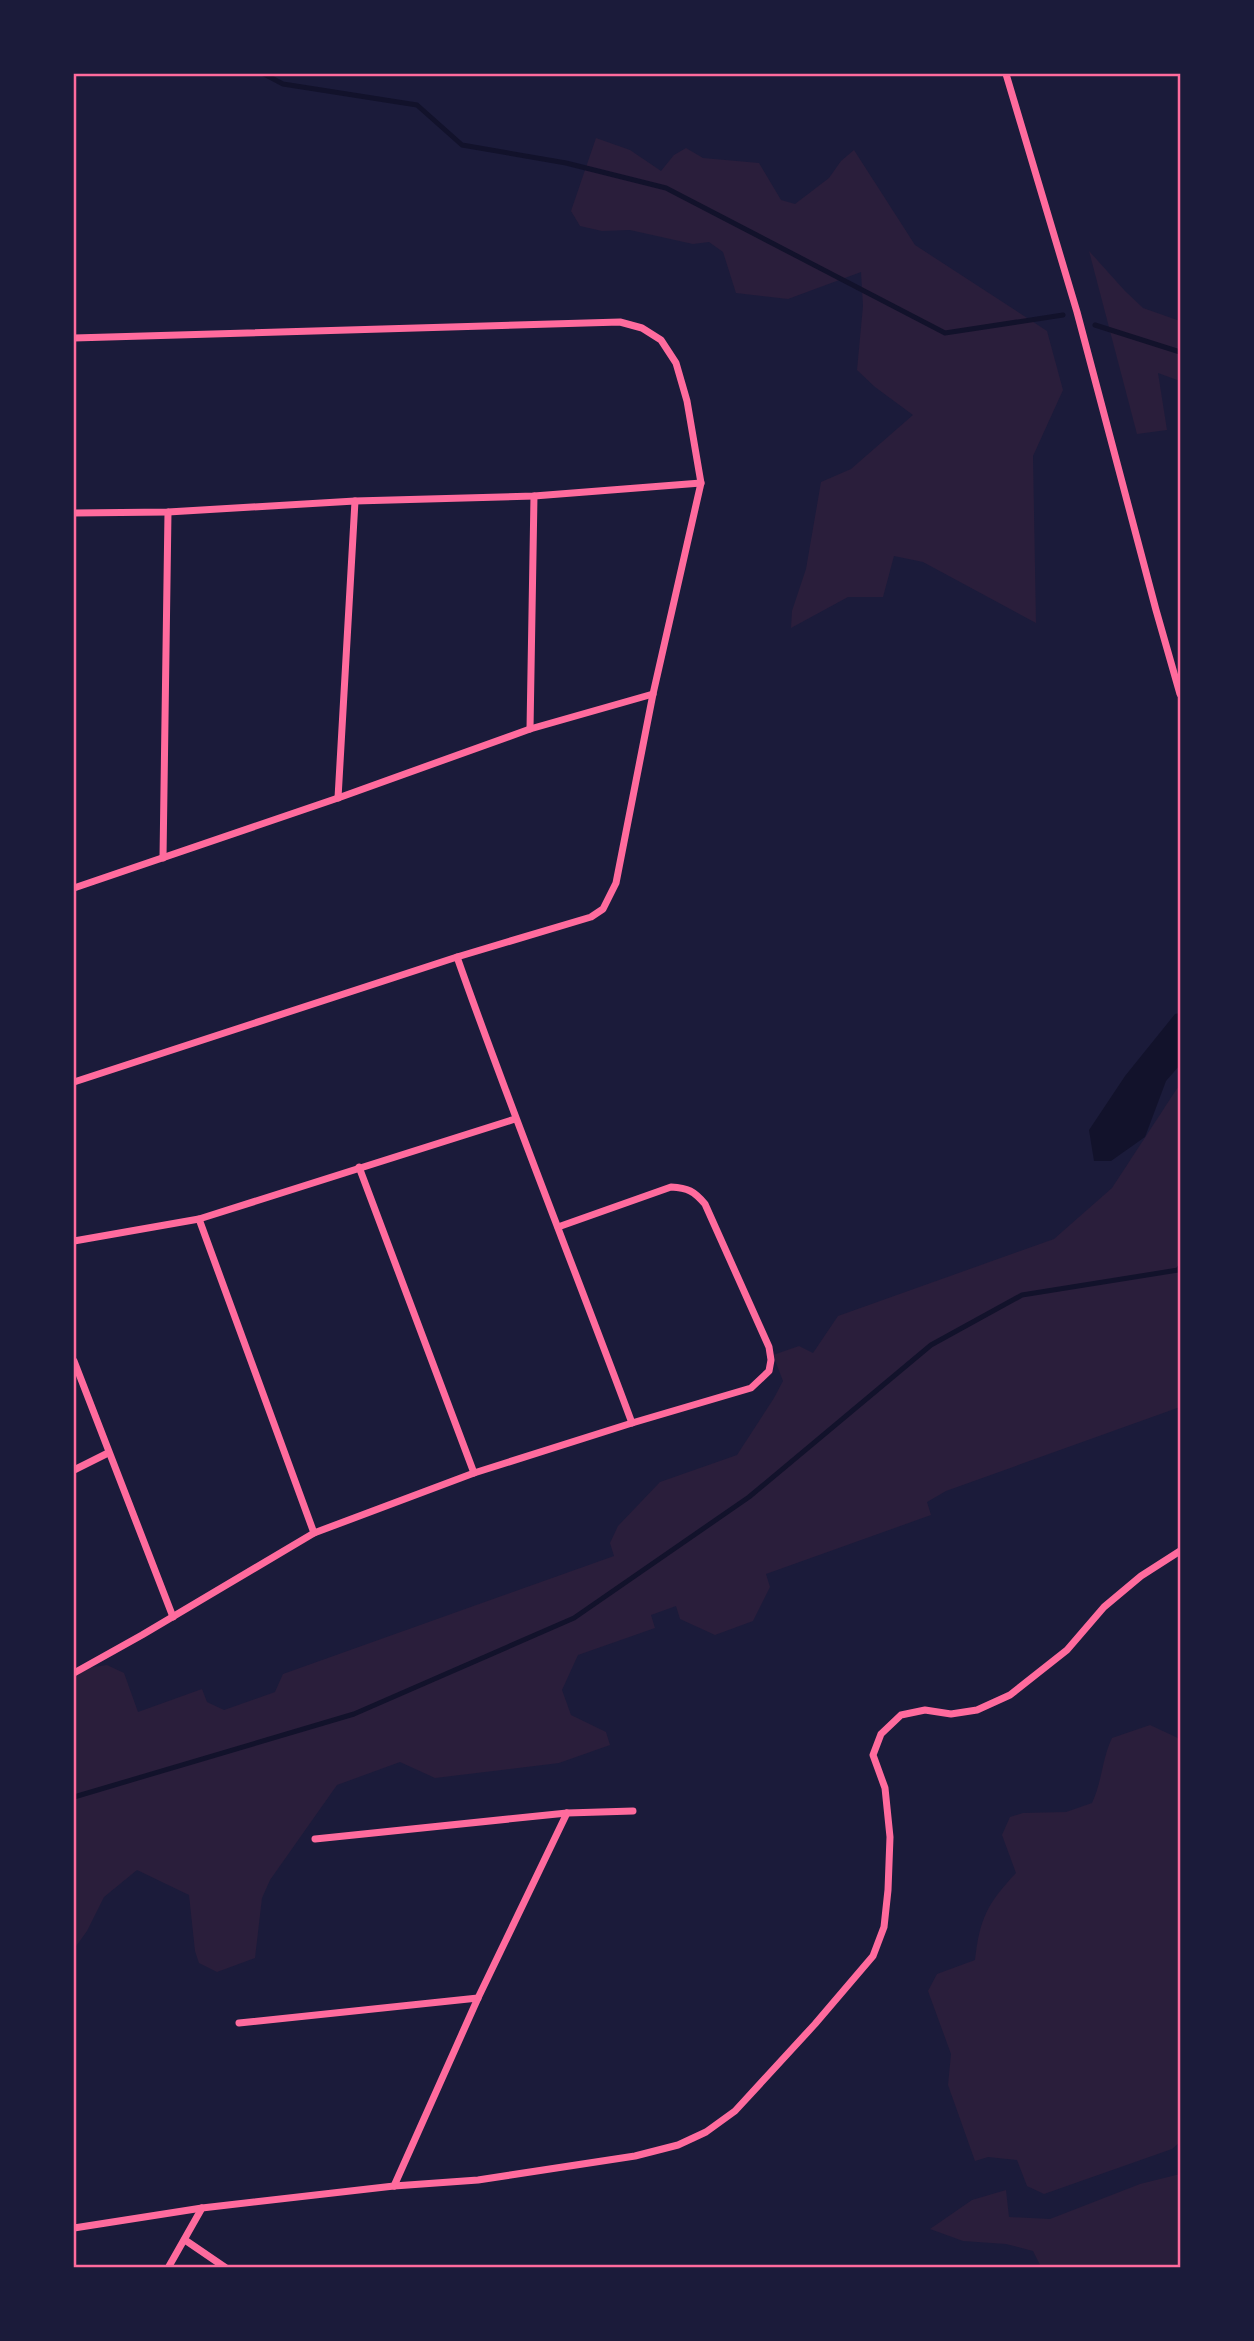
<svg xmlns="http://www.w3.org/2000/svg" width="1254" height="2341" viewBox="0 0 1254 2341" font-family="Bitter,serif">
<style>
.green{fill:#2a1e3b}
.water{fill:#12122b}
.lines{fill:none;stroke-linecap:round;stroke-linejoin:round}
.stream{stroke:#12122b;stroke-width:5}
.minor{stroke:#ff6b9d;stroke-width:7}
.neatline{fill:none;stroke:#ff6b9d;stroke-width:2.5}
</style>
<rect width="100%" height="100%" fill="#1b1b3a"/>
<g class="green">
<polygon points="596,138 630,150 661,171 674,155 686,148 703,158 759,163 781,200 795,204 829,178 841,161 854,150 915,245 1047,331 1063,390 1033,456 1036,623 923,562 894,556 883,597 848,597 791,628 792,611 806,569 821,482 851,469 913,415 875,387 857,370 863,306 861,272 788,299 736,293 723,252 709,242 693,244 630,230 602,231 580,226 571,211"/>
<polygon points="1089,251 1125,291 1143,308 1180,321 1180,381 1158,373 1167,430 1137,434"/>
<polygon points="1180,1084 1180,1407 946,1491 927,1502 931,1515 766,1574 770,1587 753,1621 715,1635 680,1619 676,1606 651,1615 655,1628 578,1655 562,1690 571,1715 606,1732 610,1745 559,1763 435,1778 400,1762 337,1785 270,1880 262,1898 255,1958 217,1972 199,1963 195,1951 189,1895 137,1870 104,1897 87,1931 74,1949 74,1670 107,1665 124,1673 138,1712 202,1689 207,1702 224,1710 275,1692 283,1674 614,1556 610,1543 618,1526 660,1482 737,1455 774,1398 783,1381 773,1355 799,1346 813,1353 838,1316 1054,1239 1112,1188"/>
<path d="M1150,1725L1180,1739V2142L1172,2149L1044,2194L1027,2186L1017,2160L988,2157L975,2161L948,2085L951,2054L928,1991L937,1974L975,1960C980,1918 987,1904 1016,1873L1002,1835L1010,1817L1023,1813L1066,1812L1092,1803C1102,1782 1102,1759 1112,1738Z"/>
<polygon points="1180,2174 1180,2267 1041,2267 1033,2251 1006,2244 963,2241 930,2229 972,2200 1006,2190 1009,2217 1050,2219 1140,2184"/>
</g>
<polygon class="water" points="1180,1013 1180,1065 1166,1081 1145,1137 1111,1161 1094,1161 1089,1130 1125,1076 1175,1014"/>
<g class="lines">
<g class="stream">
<polyline points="264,74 283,84 417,105 462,145 566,163 666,188 945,333 1063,315"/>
<polyline points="1095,325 1180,352"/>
<polyline points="74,1797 354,1714 574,1618 749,1497 931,1345 1022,1295 1178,1270 1180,1267"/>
</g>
<g class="minor">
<polyline points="1006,74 1077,312 1156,610 1180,694"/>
<polyline points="74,338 620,322 642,328 661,340 676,363 687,401 701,483 653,694 616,883 603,909 591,917 457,957 74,1082"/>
<polyline points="74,513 168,512 355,501 534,496 701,483"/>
<polyline points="530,729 534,496"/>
<polyline points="338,798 355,501"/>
<polyline points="163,858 168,512"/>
<polyline points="74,888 338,798 530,729 653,694"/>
<path d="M457,957C512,1113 574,1267 632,1423"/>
<polyline points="359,1167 474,1473"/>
<polyline points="199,1219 314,1533"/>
<polyline points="74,1241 199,1219 515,1119"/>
<polyline points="74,1361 173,1617"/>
<polyline points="74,1470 108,1453"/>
<path d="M74,1673L142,1635L314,1533L474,1473L632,1423L751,1388L769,1371L771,1360L769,1347L705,1204C694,1191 688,1188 671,1187L558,1227"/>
<polyline points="315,1839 567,1813 633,1811"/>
<polyline points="239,2023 478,1998"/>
<polyline points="394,2186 478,1998 567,1813"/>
<polyline points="74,2228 202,2208 394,2186 478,2180 635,2156 678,2145 706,2132 735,2111 815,2024 873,1956 884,1927 888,1890 890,1837 885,1788 873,1755 881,1734 901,1715 925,1710 951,1714 977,1710 1010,1695 1067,1650 1104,1607 1141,1576 1180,1551"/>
<polyline points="185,2240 226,2268"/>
<polyline points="168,2268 202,2208"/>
</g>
</g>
<rect width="1254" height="2341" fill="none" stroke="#1b1b3a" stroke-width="150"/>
<rect x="75" y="75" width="1104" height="2191" class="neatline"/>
</svg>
